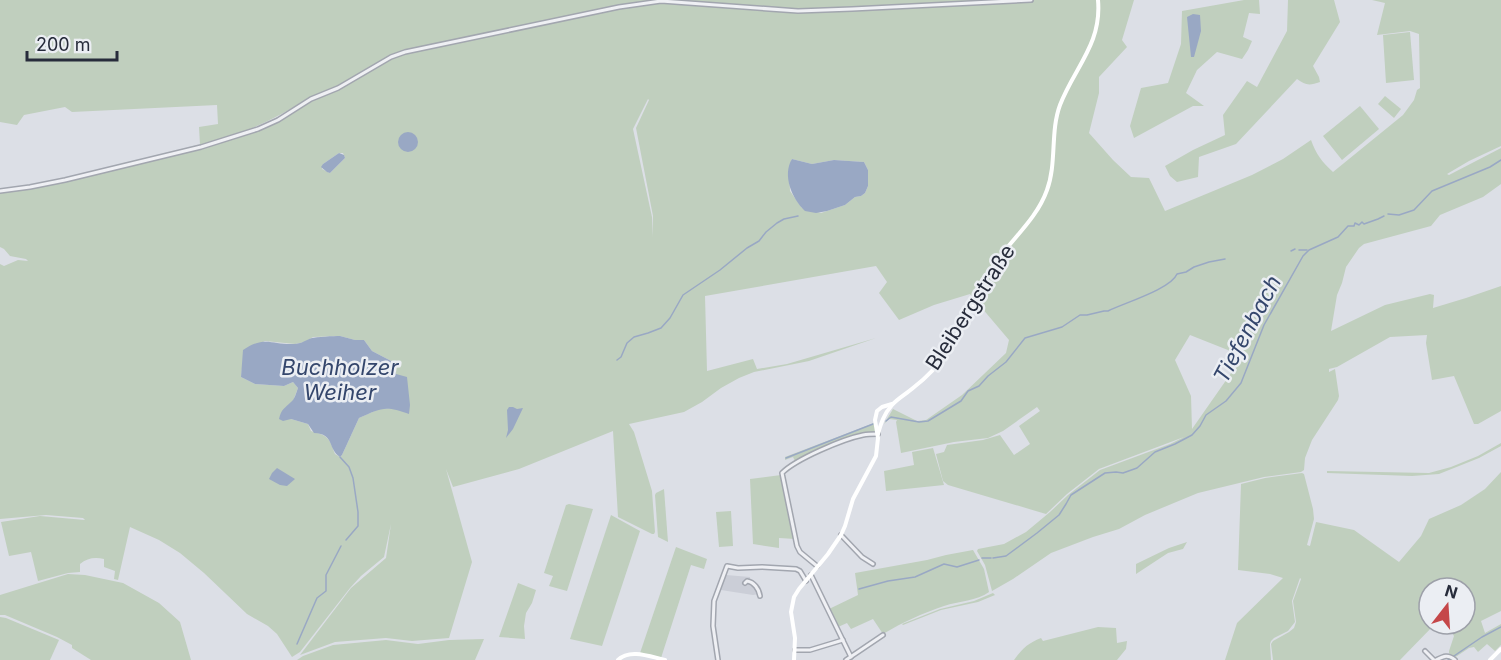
<svg xmlns="http://www.w3.org/2000/svg" width="1501" height="660" viewBox="0 0 1501 660" font-family="Inter,sans-serif">
<style>
.built{fill:#cbced7}
.green{fill:#c0cfbe;fill-rule:evenodd}
.water{fill:#99a8c4}
.lines{fill:none;stroke-linecap:round;stroke-linejoin:round}
.stream{stroke:#99a8c4;stroke-width:1.5}
.street-casing{stroke:#a2a6af;stroke-width:6}
.street{stroke:#eff0f4;stroke-width:3}
.secondary{stroke:#fff;stroke-width:4}
.labels{text-anchor:middle;dominant-baseline:central;stroke-width:5;stroke-linejoin:round;paint-order:stroke}
.street-label{font-size:21px;fill:#272c3b;stroke:#ebeef3}
.water-label{font-size:22px;font-style:italic;fill:#34466c;stroke:#ebeef3}
</style>
<rect width="100%" height="100%" fill="#dcdfe6"/>
<polygon class="built" points="726,575 750,577 750,582 759,594 753,595 721,590"/>
<g class="green">
<path d="M0,0H1134L1122,40L1127,47L1099,77V93L1089,133L1113,160L1131,177L1149,178L1165,211L1252,175L1283,159L1311,140C1316,154 1322,162 1333,172L1403,115L1414,100L1417,90L1420,88L1419,34L1410,31L1377,35L1385,3L1372,0H1501V146L1469,161L1447,174L1449,175L1501,148V184L1483,197L1440,215L1431,226L1364,244L1359,248L1346,267L1342,283L1337,295L1331,331L1385,305L1430,294L1434,295L1433,308L1466,298L1501,286V411L1478,424H1474L1454,376L1432,380L1426,343L1427,335L1390,337L1337,367L1329,369V372L1335,369L1339,396L1338,400L1312,440L1305,458L1304,470L1301,472L1264,477L1198,493L1145,515L1119,529L1093,537L1051,553L1013,579L992,591L985,565L977,551L978,549L1004,544L1026,532L1050,512L1068,495L1100,470L1170,444L1184,437L1099,469L1067,494L1046,514L948,485L943,481L936,454L944,452L947,445L983,440L1000,435L1014,455L1030,444L1019,426L1040,411L1037,407L1003,431L988,438L954,442L901,453L896,422L897,420L889,419L884,424L893,409L917,421L926,420L962,395L1006,353L1009,340L970,294L934,305L899,320L879,293L887,282L876,266L705,296L707,371L753,359L757,369L787,364L876,338L809,361L754,372L739,378L721,388L702,402L684,412L629,424L634,432L652,491L655,532L654,534H652L618,517L613,431L519,469L453,487L446,469L472,562L449,638L412,641L386,638L335,642L300,655L351,588L386,558L391,524L384,557L361,576L350,588L300,652L292,657L277,634L268,626L247,614L204,573L180,553L159,540L130,527L118,580L114,579L115,571L104,567V559C95,557 87,558 80,564V572L68,573L38,581L31,552L9,556L1,522L40,516L85,520L83,518L46,515L0,519V264L4,266L18,260L28,261L26,259L10,256L4,249L0,247V193L31,188L201,148L279,121L311,102L307,99C272,121 241,135 200,145L199,127L218,124L217,105L72,112L65,107L24,115L17,125L0,122ZM648,99L649,100L636,128L653,216L652,237V217L633,129ZM339,153H343L345,158L330,173L322,169L323,164ZM792,159L812,164L834,160L864,162L868,170V186L865,193L861,196L855,197L845,205L821,213L802,208L790,191L789,167ZM1190,335L1243,356L1192,429L1191,396L1175,360ZM340,336L355,340H364L372,351L395,363L394,408L379,409L359,418L342,455L340,457L335,454C329,438 329,436 311,431L308,424L291,419L293,401L298,388L293,382L284,386L255,384L241,377L244,351L265,341L295,344L305,342L313,337Z"/>
<polygon points="1244,0 1259,0 1260,14 1249,13 1243,37 1252,41 1248,50 1242,59 1217,52 1197,70 1186,93 1204,106 1193,106 1134,138 1130,126 1141,88 1168,83 1181,44 1182,11"/>
<path d="M1288,0H1334L1340,22L1313,66L1319,77L1320,82C1309,86 1305,85 1297,79L1236,144L1199,157L1198,177L1177,182L1170,176L1165,166L1193,150L1225,135L1223,115L1247,81L1257,87L1287,31Z"/>
<polygon points="1410,32 1414,80 1386,83 1383,35"/>
<polygon points="1385,96 1401,109 1394,118 1378,104"/>
<polygon points="1360,106 1379,129 1342,160 1323,136"/>
<path d="M874,423L876,431C858,437 839,442 821,449C812,453 804,458 796,463L793,457L785,460V457Z"/>
<polygon points="1501,443 1501,446 1479,458 1439,474 1412,476 1327,473 1327,471 1429,473 1451,467 1478,456"/>
<polygon points="933,448 944,485 886,491 884,471 914,465 912,452"/>
<polygon points="1501,472 1501,611 1481,621 1485,633 1501,624 1501,645 1495,651 1487,644 1478,652 1474,647 1469,648 1454,658 1449,653 1449,651 1454,636 1447,624 1465,624 1465,588 1429,588 1429,624 1435,624 1400,660 1273,660 1271,644 1273,641 1289,632 1294,628 1296,622 1293,601 1301,579 1300,578 1292,601 1295,622 1288,631 1274,638 1271,641 1270,644 1271,660 1225,660 1237,623 1283,578 1270,574 1238,570 1241,484 1265,478 1302,473 1304,474 1313,509 1314,519 1307,545 1310,546 1316,522 1354,530 1399,562 1421,536 1429,519 1461,505 1485,489"/>
<polygon points="781,475 795,539 779,538 779,548 753,544 750,479"/>
<polygon points="664,489 668,542 658,537 655,495 656,493"/>
<polygon points="569,504 593,509 567,591 549,586 553,576 544,573 566,505"/>
<polygon points="731,511 733,546 719,547 716,512"/>
<polygon points="611,515 640,531 602,646 570,639"/>
<polygon points="1187,542 1183,549 1168,553 1136,574 1136,564 1169,548"/>
<polygon points="676,547 707,559 704,569 691,565 661,658 640,653"/>
<path d="M973,550L984,569L989,592C977,601 959,601 944,606C923,613 903,622 883,634L873,619L851,629L847,623L838,627L829,609L858,595L855,573L927,560L946,555Z"/>
<polygon points="68,574 85,575 123,583 159,603 180,622 191,660 91,660 72,648 72,645 57,637 5,615 0,615 0,595"/>
<polygon points="518,583 536,590 532,603 526,613 524,626 525,639 499,637"/>
<polygon points="993,593 995,595 978,602 941,610 903,625 902,624 940,609 974,601"/>
<polygon points="0,617 6,618 59,640 50,660 0,660"/>
<path d="M1098,627L1116,628L1117,643L1127,641L1126,649L1117,660H1014C1022,649 1028,643 1041,638L1043,641Z"/>
<polygon points="484,639 475,660 297,660 303,656 333,645 386,640 418,644 449,640"/>
</g>
<g class="water">
<polygon points="1193,14 1200,15 1201,31 1194,57 1191,57 1187,17"/>
<circle cx="408" cy="142" r="10"/>
<polygon points="339,153 344,155 345,158 330,173 327,172 321,167 323,164"/>
<path d="M792,159L812,164L834,160L864,162L868,170V186L865,193L861,196L855,197L845,205L827,211L816,213L805,211C792,199 782,175 792,159Z"/>
<path d="M340,336L355,340H364L372,351L395,363L396,374L407,377L410,405L409,414C385,405 381,408 359,418L342,455L340,457C327,448 335,434 314,433L308,424L291,419L283,421L279,419C281,409 285,408 291,402C295,399 296,393 298,388L293,382L284,386L255,384L241,377L243,350C265,335 272,345 294,344C301,344 306,340 312,338C316,337 334,336 340,336Z"/>
<polygon points="513,407 517,409 523,408 513,429 506,438 508,430 507,410 509,407"/>
<polygon points="277,468 295,479 287,486 280,485 269,479 272,473"/>
</g>
<g class="lines">
<g class="stream">
<polyline points="1388,214 1399,215 1414,210 1432,191 1490,167 1501,160"/>
<polyline points="1299,250 1307,250"/>
<polyline points="1291,251 1295,249"/>
<polyline points="617,360 621,357 627,343 634,337 648,333 661,328 670,318 683,295 720,270 747,248 759,241 766,232 777,223 784,219 798,216"/>
<path d="M886,421L891,417L919,422L928,421L961,401L968,391L979,386L988,376L1006,362L1025,338L1062,327L1080,315H1087L1104,311H1108C1124,303 1171,289 1177,274L1186,272L1194,267L1209,262L1225,259"/>
<polyline points="340,457 349,467 353,478 358,512 358,526 346,540"/>
<polyline points="786,458 873,424"/>
<polyline points="982,558 991,558"/>
<polyline points="993,558 1006,556 1037,533 1059,515 1066,504 1071,495 1105,473 1116,472 1123,473 1137,468 1155,452 1175,444 1192,435 1200,426 1206,415 1226,401 1241,383 1264,325 1303,256 1309,250 1338,237 1348,226 1354,226 1355,223 1359,225 1362,222 1364,224 1378,219 1384,216"/>
<polyline points="859,589 888,581 915,577 944,564 957,567 979,560"/>
<polyline points="297,644 317,598 326,591 326,575 341,546"/>
<polyline points="1448,660 1482,637 1501,627"/>
</g>
<g class="street-casing">
<g id="street">
<polyline points="0,191 30,187 65,180 201,147 258,129 278,120 311,99 338,88 391,57 405,52 619,7 661,1 798,11 852,9 1031,0"/>
<polyline points="841,535 862,557 873,564"/>
<path d="M817,566L800,552L797,546L782,473C796,459 843,439 863,435C868,434 873,434 878,434"/>
<polyline points="811,575 851,657"/>
<path d="M745,583L747,581C754,582 759,589 760,596"/>
<polyline points="795,650 810,650 843,640"/>
<polyline points="1425,651 1434,660"/>
<polyline points="718,660 713,626 714,601 727,566 738,568 762,567 796,569 800,571 806,581"/>
<polyline points="846,660 883,635"/>
<path d="M1436,660C1444,656 1448,654 1455,660"/>
</g>
</g>
<use href="#street" class="street"/>
<g class="secondary">
<path d="M878,434C881,423 884,414 892,405C897,399 906,394 913,388C926,378 938,366 947,352C964,325 976,295 992,268C1009,241 1036,221 1047,190C1057,163 1050,132 1060,105C1074,68 1102,44 1098,0"/>
<path d="M618,660C630,648 651,657 665,660"/>
<polyline points="794,660 795,638 791,612 794,597 799,589 828,554 841,535 845,526 853,499 876,456 878,438 875,420 877,411 882,407 892,404"/>
<polyline points="1490,660 1501,649"/>
</g>
</g>
<g class="labels">
<g class="street-label">
<text transform="translate(970 307) rotate(-57)">Bleibergstraße</text>
</g>
<g class="water-label">
<text transform="translate(1247 329) rotate(-62)">Tiefenbach</text>
<text x="340" y="367">Buchholzer<tspan x="340" dy="25">Weiher</tspan></text>
</g>
</g>
<g transform="translate(1447 606) rotate(17)"><circle r="28" fill="#ebeef3" stroke="#9da0a9" stroke-width="1.5"/>
<path d="M0-4.5L10 22L0 15L-10 22Z" fill="#c54749"/>
<text y="-9" font-size="16" font-weight="bold" text-anchor="middle" fill="#272c3b">N</text>
</g>
<path d="M27 51v9h90v-9" fill="none" stroke="#272c3b" stroke-width="3"/>
<text x="36" y="51" font-size="18" fill="#272c3b" stroke="#ebeef3" stroke-width="4.5" paint-order="stroke">200 m</text>
</svg>
